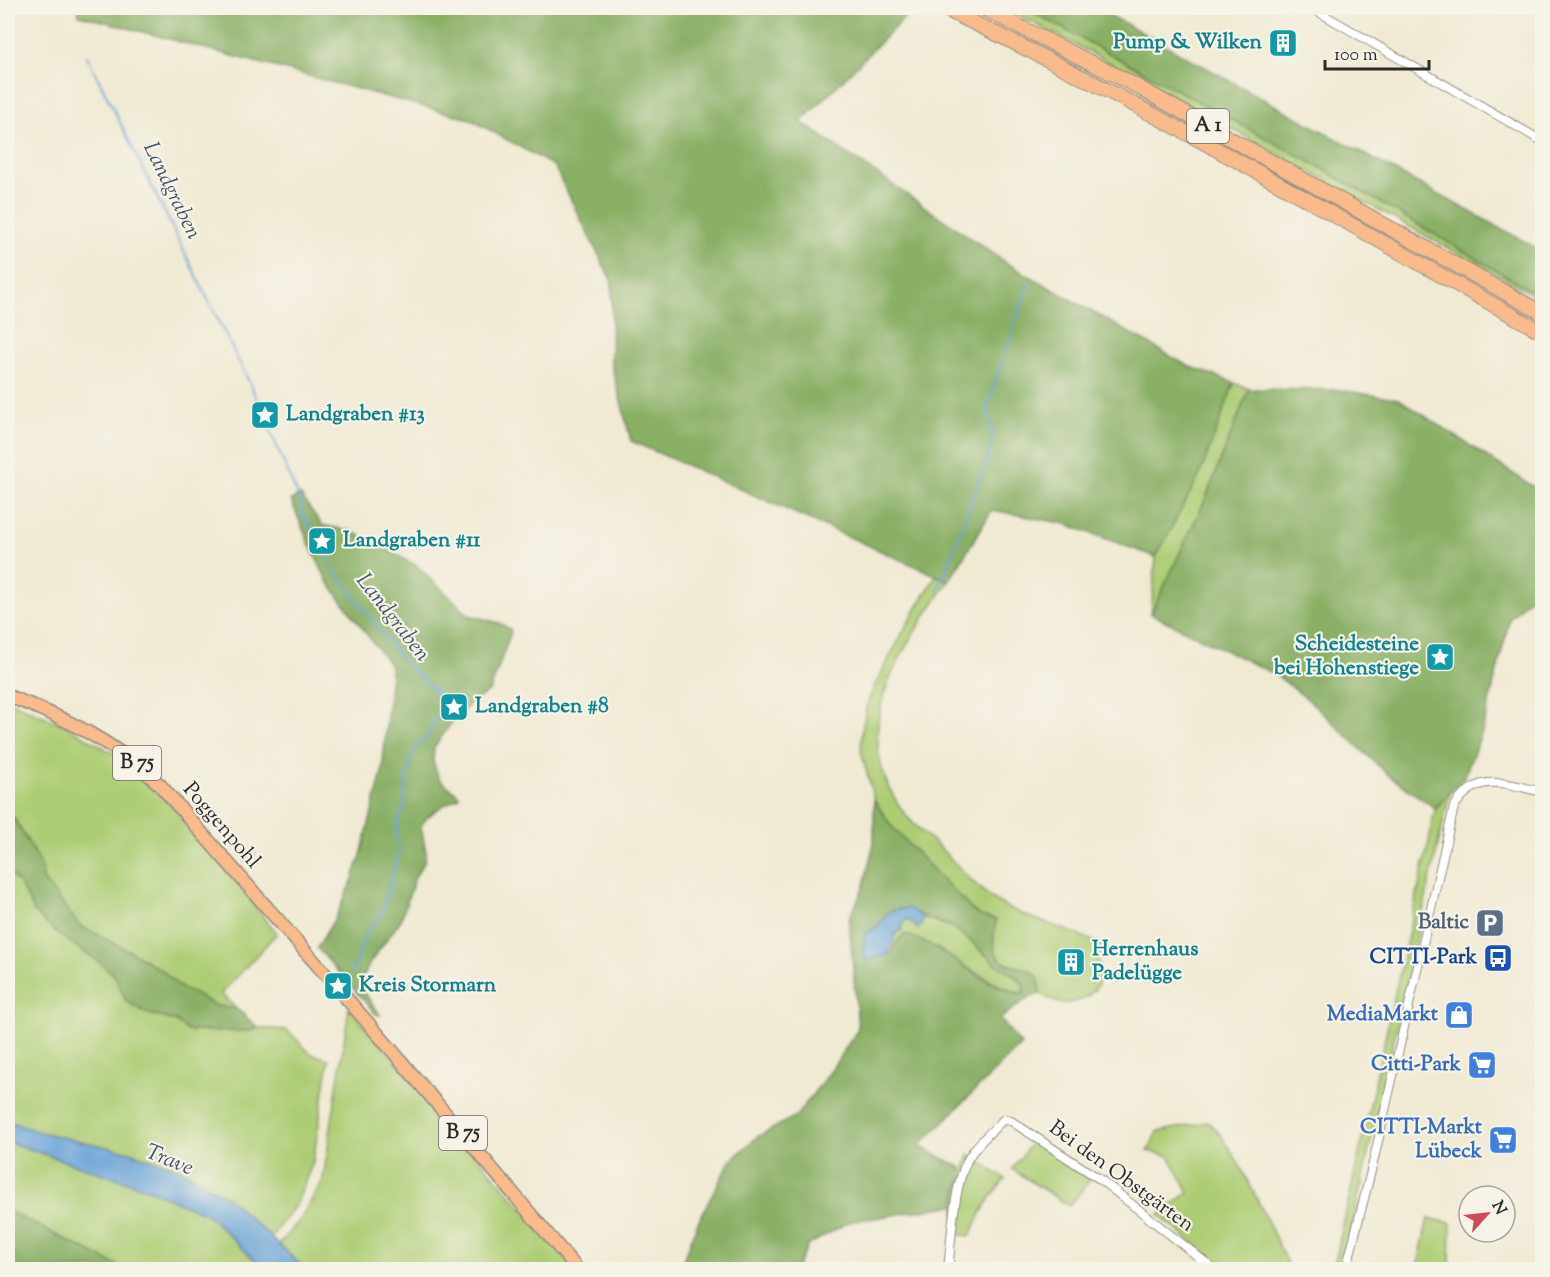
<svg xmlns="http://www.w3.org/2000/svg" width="1550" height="1277" viewBox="0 0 1550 1277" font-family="'Sorts Mill Goudy',serif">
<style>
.green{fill:#adcd75;stroke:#6c7c50;stroke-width:1.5}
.forest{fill:#8ab066;stroke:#5a6e48;stroke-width:1.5;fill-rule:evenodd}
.water{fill:#68a3d8;stroke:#4a6782;stroke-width:1.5}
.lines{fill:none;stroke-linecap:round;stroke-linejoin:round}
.stream{stroke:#68a3d8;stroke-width:2}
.street-casing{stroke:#8e8a7f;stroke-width:10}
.primary-casing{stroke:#8e8a7f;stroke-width:15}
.highway-casing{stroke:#8e8a7f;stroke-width:16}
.street{stroke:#fff;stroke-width:8}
.primary{stroke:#fabb8c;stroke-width:12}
.highway{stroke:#fabb8c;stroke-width:14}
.labels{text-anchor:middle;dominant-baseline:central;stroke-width:4.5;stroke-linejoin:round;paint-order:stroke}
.shield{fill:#f7f3e8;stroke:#686764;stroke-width:1.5}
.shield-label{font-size:20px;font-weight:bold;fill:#2b2b2b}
.culture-label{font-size:21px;font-weight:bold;fill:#0d838f;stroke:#f7f3e8;text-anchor:start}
.street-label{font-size:21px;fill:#2b2b2b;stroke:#f7f3e8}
.service-label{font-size:21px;font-weight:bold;fill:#4e5e75;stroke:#f7f3e8;text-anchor:end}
.transit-label{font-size:21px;font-weight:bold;fill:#164399;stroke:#f7f3e8;text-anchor:end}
.shop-label{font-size:21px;font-weight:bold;fill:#366cbe;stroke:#f7f3e8;text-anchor:end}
.water-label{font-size:22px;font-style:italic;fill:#405568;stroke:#f7f3e8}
</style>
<rect width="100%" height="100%" fill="#f7f3e8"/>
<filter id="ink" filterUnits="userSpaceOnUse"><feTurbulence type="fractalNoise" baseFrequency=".0167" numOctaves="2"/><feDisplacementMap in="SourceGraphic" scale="12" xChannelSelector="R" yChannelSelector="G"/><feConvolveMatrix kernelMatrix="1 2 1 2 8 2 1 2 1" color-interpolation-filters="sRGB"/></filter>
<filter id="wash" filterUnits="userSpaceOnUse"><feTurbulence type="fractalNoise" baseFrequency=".008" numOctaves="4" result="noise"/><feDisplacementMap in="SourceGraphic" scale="24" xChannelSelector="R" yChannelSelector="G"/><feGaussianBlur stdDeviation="1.35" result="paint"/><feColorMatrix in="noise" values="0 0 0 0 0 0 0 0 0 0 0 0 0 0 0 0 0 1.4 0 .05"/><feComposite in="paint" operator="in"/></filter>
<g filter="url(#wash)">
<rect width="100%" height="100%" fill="#f0ead3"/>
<g class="green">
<polygon points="1005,8 1025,8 1037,13 1321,168 1542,297 1542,300 1169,94"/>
<polygon points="1234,383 1249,389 1205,500 1151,614 1156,557 1200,474"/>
<path d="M937,574L949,581C899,653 842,730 905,814C914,826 927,836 938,846C958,865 977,890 1001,904C1035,924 1076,928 1109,951L1097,959C1110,984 1086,1005 1061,1003C1054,1002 1046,997 1040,994C1039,990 1040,983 1038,979C1029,956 982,983 996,920L981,916L971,909L892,827L874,800L861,751L862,731L867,704L875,685L906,626Z"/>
<polygon points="9,701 66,726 122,758 149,781 183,818 277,933 221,994 237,1009 217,1006 178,986 163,971 133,953 80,926 44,881 39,860 8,809"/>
<path d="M1450,792L1342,1269L1333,1270L1430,837C1432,813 1433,810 1450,792Z"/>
<polygon points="8,871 21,886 35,913 58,934 101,963 115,976 126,1001 146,1013 175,1021 188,1031 250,1031 258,1028 287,1030 311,1054 329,1059 313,1161 297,1203 271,1237 228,1198 180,1169 126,1151 39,1132 8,1121"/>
<path d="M922,917L954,928L973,941L996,964L1018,977L1025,986L1023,993H1017L993,982L950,958L937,948L895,944L893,953L888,955C892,943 896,925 908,919L914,924H922Z"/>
<polygon points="349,1008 575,1269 305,1269 279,1244 300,1220 323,1180"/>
<path d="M1208,1122C1229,1134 1276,1239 1288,1266L1293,1269H1224L1159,1215L1189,1192L1169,1156L1148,1151L1157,1132Z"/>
<polygon points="1033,1141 1090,1180 1069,1206 1012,1169"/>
<polygon points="8,1142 151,1190 208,1215 264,1269 124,1269 8,1211"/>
<polygon points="969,1154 1005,1179 986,1204 970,1236 956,1234 955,1205"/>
<polygon points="1428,1218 1451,1223 1450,1269 1417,1269"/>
</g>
<g class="forest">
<polygon points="78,8 906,8 912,10 801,122 1010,265 1186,365 1234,383 1200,474 1156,557 1066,524 992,510 949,581 631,441 611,363 612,282 554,166 470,119 79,15"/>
<polygon points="1025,8 1097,8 1542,251 1542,297 1321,168"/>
<polygon points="1249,389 1339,390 1399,399 1538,490 1542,483 1542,579 1537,590 1510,618 1482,732 1464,777 1435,808 1388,775 1311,702 1276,675 1151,614 1205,500"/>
<path d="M300,495L322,525L351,531L416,565L469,615L499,623L510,629L511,632L490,691L472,702L455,718L434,747L433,761L439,779L459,795L458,798C444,805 429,812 421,826L426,852L425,861L415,877L401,920L371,961L363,977L361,988L380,1015L376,1014L317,948L337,915L352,881L361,855L382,773L391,672L389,664L328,582L310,546L291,500Z"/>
<path d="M874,800L892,827L971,909L981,916L996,920C982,982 1029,956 1038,979C1040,983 1039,990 1040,994L1028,998L1000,1019L1021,1045L919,1146L962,1168L955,1205L849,1222L808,1245L796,1269L679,1270L698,1222L730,1161L757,1137L796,1116L830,1072L858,1029L849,919L863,889L874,843ZM909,908C921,918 937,920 951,927C969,937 980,951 995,963C1007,972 1016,974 1024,986L1023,993C1000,994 957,960 936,948C926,942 916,939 906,934C897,939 895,944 892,953L866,961L863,955L865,933L875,928L881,922L885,915L893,910Z"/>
<polygon points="8,809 39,860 44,881 80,926 133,953 163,971 178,986 217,1006 237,1009 258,1028 250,1031 188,1031 175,1021 146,1013 126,1001 115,976 101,963 58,934 35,913 21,886 8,871"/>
<polygon points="8,1211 124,1269 8,1269"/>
</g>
<g class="water">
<polygon points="909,908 922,917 922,924 918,929 908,919 903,922 902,930 896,933 888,955 866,961 863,956 865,933 875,928 881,922 885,915 893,910"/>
<polygon points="8,1121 39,1132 126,1151 180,1169 228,1198 305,1269 264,1269 208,1215 151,1190 8,1142"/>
</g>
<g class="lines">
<g class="stream">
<polyline points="87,56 250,384 301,503 302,512 334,570 403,661 438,694 442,708 426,738 414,749 406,780 404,809 399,816 396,836 399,853 381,916 368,929 352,973"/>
<polyline points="1536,494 1536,502 1542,506"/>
<polyline points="937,590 948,566 988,456 993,437 987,407 1029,282"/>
</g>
</g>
</g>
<g filter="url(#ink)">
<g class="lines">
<g class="street-casing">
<g id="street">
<polyline points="1312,8 1542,141"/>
<path d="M948,1270C952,1237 953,1175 974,1150C982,1139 994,1129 1004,1119L1011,1121L1101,1180L1215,1270"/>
<path d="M1346,1270L1374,1159L1454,807C1478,770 1506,784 1542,792"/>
</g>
</g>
<g class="primary-casing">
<path id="primary" d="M8,696C64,717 116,743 160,785L389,1047L578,1270"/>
</g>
<g class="highway-casing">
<g id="highway">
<path d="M943,8C1148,105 1344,222 1542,332"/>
<polyline points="983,8 1127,81 1542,313"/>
</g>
</g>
<use href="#street" class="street"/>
<use href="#primary" class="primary"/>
<use href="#highway" class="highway"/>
</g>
</g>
<defs>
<g id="building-square" transform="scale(1.5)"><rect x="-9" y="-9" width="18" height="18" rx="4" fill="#0f9aa8" stroke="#f7f3e8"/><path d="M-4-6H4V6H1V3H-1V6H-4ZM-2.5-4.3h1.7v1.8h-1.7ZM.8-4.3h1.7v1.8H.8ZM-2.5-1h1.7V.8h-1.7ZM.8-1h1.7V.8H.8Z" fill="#fff"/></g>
<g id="sight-square" transform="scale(1.5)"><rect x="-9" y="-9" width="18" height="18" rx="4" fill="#0f9aa8" stroke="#f7f3e8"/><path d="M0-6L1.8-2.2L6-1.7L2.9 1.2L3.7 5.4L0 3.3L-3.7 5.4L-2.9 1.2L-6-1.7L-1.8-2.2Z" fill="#fff"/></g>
<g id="parking-square" transform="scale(1.5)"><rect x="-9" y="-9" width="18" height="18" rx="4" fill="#5c6f8a" stroke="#f7f3e8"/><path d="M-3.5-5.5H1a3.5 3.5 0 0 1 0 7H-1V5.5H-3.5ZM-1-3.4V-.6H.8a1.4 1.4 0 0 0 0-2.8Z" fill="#fff"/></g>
<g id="bus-square" transform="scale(1.5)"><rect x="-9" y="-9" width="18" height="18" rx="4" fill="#1a4fb4" stroke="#f7f3e8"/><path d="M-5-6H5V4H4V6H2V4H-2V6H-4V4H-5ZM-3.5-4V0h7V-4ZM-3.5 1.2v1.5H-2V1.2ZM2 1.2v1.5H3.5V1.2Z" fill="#fff"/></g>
<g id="shop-square" transform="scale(1.5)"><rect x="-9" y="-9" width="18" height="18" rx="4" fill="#3f7fe0" stroke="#f7f3e8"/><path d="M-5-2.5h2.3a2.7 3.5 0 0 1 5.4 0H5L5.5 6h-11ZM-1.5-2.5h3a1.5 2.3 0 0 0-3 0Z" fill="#fff"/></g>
<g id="supermarket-square" transform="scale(1.5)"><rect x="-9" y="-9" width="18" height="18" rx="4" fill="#3f7fe0" stroke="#f7f3e8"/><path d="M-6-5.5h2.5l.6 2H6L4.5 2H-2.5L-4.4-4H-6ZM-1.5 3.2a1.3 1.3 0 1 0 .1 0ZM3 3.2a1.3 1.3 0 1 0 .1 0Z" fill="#fff"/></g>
</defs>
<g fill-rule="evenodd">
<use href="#building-square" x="1283" y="43"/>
<use href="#sight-square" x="265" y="415"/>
<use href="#sight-square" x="322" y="541"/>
<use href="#sight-square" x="1440" y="657"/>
<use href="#sight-square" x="454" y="707"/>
<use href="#parking-square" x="1490" y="923"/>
<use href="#bus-square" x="1498" y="958"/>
<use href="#building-square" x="1071" y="962"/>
<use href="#sight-square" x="338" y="986"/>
<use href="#shop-square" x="1459" y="1015"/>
<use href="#supermarket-square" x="1482" y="1065"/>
<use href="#supermarket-square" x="1503" y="1140"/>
</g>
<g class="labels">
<g class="shield">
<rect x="1187" y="109" width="42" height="34" rx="4.5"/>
<rect x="113" y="746" width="48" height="34" rx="4.5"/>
<rect x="439" y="1116" width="48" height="34" rx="4.5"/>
</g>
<g class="shield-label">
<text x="1208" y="126">A 1</text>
<text x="137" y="763">B 75</text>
<text x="463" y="1133">B 75</text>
</g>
<g class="culture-label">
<text x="1262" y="43" text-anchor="end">Pump &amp; Wilken</text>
<text x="286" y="415">Landgraben #13</text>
<text x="343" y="541">Landgraben #11</text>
<text x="1419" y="645" text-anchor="end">Scheidesteine<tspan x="1419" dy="24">bei Hohenstiege</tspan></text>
<text x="475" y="707">Landgraben #8</text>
<text x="1092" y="950">Herrenhaus<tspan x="1092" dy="24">Padelügge</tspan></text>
<text x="359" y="986">Kreis Stormarn</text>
</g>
<g class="street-label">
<text transform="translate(221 826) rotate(49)">Poggenpohl</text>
<text transform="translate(1121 1177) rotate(36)">Bei den Obstgärten</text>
</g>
<g class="service-label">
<text x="1469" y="923">Baltic</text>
</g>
<g class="transit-label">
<text x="1477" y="958">CITTI-Park</text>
</g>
<g class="shop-label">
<text x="1438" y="1015">MediaMarkt</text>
<text x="1461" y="1065">Citti-Park</text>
<text x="1482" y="1128">CITTI-Markt<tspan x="1482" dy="24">Lübeck</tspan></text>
</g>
<g class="water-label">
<text transform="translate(171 191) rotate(64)">Landgraben</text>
<text transform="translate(392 618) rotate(52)">Landgraben</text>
<text transform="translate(169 1161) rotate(22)">Trave</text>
</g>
</g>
<rect width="1550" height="1277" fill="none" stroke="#f7f3e8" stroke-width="30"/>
<g transform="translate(1487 1214) rotate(63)"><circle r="28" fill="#f7f3e8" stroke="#a5a39c" stroke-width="1.5"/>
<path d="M0-4.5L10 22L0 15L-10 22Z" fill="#d1495b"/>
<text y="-9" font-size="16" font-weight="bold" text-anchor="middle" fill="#2b2b2b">N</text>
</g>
<path d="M1325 60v9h104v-9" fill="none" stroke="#2b2b2b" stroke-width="3"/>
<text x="1334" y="60" font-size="18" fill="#2b2b2b" stroke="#f7f3e8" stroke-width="4.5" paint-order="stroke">100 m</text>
</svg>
